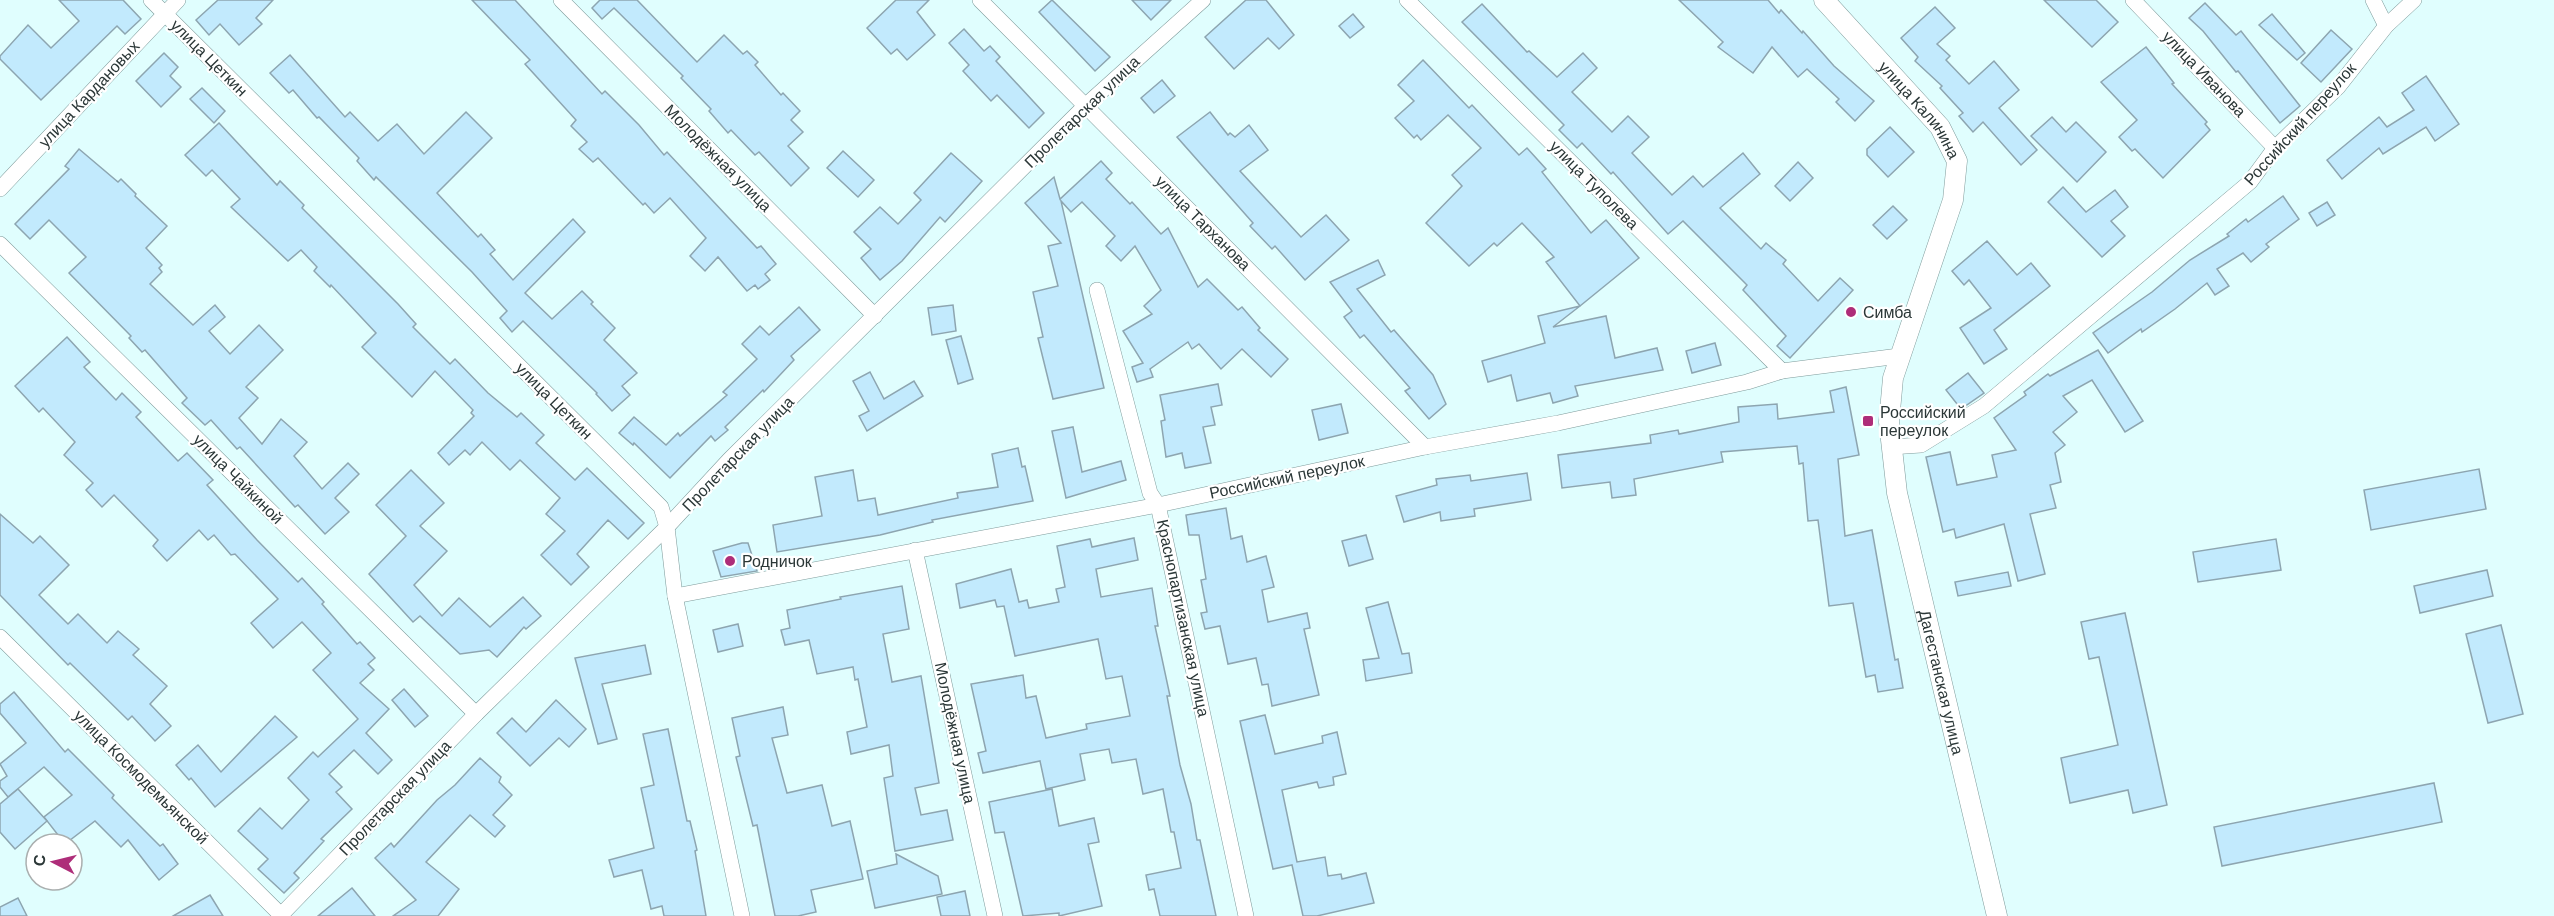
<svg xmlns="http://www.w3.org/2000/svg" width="2554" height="916" viewBox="0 0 2554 916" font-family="'DM Sans',sans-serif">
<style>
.building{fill:#c2eafd;stroke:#8da5b0;stroke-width:1.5}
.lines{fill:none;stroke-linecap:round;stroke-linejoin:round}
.minor-casing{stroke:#7f9b9b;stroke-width:16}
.tertiary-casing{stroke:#7f9b9b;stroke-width:21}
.minor{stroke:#fff;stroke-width:15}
.tertiary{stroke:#fff;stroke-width:20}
.poi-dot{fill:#ae2d79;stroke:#fff;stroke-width:2}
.labels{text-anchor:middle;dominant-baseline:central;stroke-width:4.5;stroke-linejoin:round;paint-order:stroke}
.street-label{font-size:16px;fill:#2b3737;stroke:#fff}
.poi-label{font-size:16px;fill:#2b3737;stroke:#fff;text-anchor:start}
</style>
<rect width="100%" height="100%" fill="#e0fefe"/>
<g class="building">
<polygon points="59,0 123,0 141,19 125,34 117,26 41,100 0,59 0,56 28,25 51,48 79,21"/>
<polygon points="218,0 273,0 256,18 262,24 239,45 220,24 209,35 196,20"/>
<polygon points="472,0 515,0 602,94 605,91 639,125 664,155 667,152 757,248 761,246 776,264 765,274 770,280 758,289 755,285 747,291 718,257 705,271 690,256 706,238 670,198 654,213 645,203 643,205 598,158 593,162 579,149 587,142 571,126 576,120 525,64 530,60"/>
<polygon points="600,0 637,0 697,62 724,35 743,54 747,51 758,62 755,65 781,95 783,93 800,111 791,120 803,132 788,146 809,168 791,186 759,152 755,155 731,130 728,133 709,111 711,109 681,78 683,76 614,8 602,19 592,8"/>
<polygon points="896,0 929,0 917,12 935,35 907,60 897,49 891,54 867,28"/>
<polygon points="1052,0 1110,57 1095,71 1039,12"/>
<polygon points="1132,0 1171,0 1151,20"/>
<polygon points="1246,0 1266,0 1294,35 1279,49 1268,38 1234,69 1205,37"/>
<polygon points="1679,0 1768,0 1779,13 1781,10 1802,33 1803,31 1834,66 1874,101 1855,121 1836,102 1839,99 1807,69 1798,77 1772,47 1753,73 1718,47 1723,42"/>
<polygon points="2044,0 2096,0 2118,22 2092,47"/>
<polygon points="2205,3 2236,35 2241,31 2300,106 2280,123 2238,71 2236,72 2203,31 2189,18"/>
<polygon points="1482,4 1527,52 1529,51 1557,77 1583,53 1597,68 1572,92 1612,132 1628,116 1649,137 1632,153 1672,195 1693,176 1703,187 1743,153 1760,174 1720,208 1761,249 1766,243 1786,260 1783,264 1818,301 1840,278 1853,290 1790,358 1777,346 1786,336 1743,290 1747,285 1683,221 1668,234 1613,172 1611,174 1582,143 1577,148 1559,130 1564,125 1462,22"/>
<polygon points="1935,7 1955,28 1937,44 1950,56 1946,60 1969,84 1994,61 2019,90 1999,108 2037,150 2021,165 1983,122 1973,132 1959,116 1963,113 1940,88 1942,86 1915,61 1918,57 1901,38"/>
<polygon points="1353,14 1364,27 1350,38 1339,26"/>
<polygon points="2272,14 2305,53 2297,60 2259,25"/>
<polygon points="964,29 984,51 990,46 1000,57 996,61 1044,113 1029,128 997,95 991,101 963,71 969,65 949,43"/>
<polygon points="2331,30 2352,49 2321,82 2301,63"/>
<polygon points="2146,47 2174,83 2172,84 2207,122 2205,124 2210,130 2163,178 2135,149 2132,151 2119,137 2137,120 2101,82"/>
<polygon points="164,53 178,67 170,76 181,87 161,107 136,81"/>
<polygon points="290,55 345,117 350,112 378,141 397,124 424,154 466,112 492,138 437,193 478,237 481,234 495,250 490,254 513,280 573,219 585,232 525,293 552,319 582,291 593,302 591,304 615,328 604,340 637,373 622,386 630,395 612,411 596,394 597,393 523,321 512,332 500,318 507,311 472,272 376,177 374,180 357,161 359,158 319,117 317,118 293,90 289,93 270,73"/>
<polygon points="1423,60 1469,108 1472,105 1519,155 1527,148 1546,169 1542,172 1591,233 1606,220 1639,258 1580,306 1546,262 1554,257 1522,223 1497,246 1494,243 1469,266 1426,223 1462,186 1452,175 1481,148 1448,115 1421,140 1417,135 1414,138 1395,118 1414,101 1398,85"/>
<polygon points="2426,76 2459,124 2435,141 2426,127 2383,154 2379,148 2342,179 2327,160 2379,117 2387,127 2414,110 2402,93"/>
<polygon points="1162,80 1175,96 1154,113 1141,98"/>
<polygon points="202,88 225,111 214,123 190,99"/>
<polygon points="1210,112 1228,135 1230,133 1235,137 1249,125 1268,150 1240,171 1301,237 1326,215 1349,240 1305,280 1275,246 1272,249 1250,226 1253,223 1177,137"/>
<polygon points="2052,117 2066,132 2076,122 2106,152 2077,182 2031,136"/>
<polygon points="219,123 277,185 280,181 304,205 302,208 398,304 416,324 413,327 450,364 455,359 488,393 517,417 521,413 544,435 536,443 575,480 587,468 644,523 628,539 608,520 577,554 589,567 571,585 541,555 565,531 546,514 560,498 520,460 510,470 482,442 470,455 465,450 449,465 438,453 474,416 471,413 473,410 435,371 412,397 362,347 376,333 331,285 330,287 314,271 317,267 301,250 288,261 231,207 240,199 212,170 206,176 185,155"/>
<polygon points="1890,127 1914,152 1888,177 1867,155 1867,149"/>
<polygon points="79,149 118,182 121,179 136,194 135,196 167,226 146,248 162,265 159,268 162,272 150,284 193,325 215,305 225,317 209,331 230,354 259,325 283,350 246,387 258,398 239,418 262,444 281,419 307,442 294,456 322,489 348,463 359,474 335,498 349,512 325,534 298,505 295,507 240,447 237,449 211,420 205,425 182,403 187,398 145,350 142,352 129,338 131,336 69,273 86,257 49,220 30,239 15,224 69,169 65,166"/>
<polygon points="843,151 874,180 858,197 827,168"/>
<polygon points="951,153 982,181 945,222 940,217 902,261 880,280 861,258 871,249 854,232 880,207 898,224 921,200 914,193"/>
<polygon points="1101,161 1112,173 1106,179 1130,204 1132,202 1161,234 1168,228 1198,287 1207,279 1238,310 1242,307 1260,328 1258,330 1288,359 1271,377 1242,349 1221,369 1199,344 1192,349 1188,342 1150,369 1153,377 1137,382 1132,367 1143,363 1123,331 1152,314 1144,306 1161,290 1135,246 1121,261 1106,246 1115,236 1082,202 1071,212 1061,201 1104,388 1053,399 1038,338 1043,337 1033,292 1058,286 1048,246 1061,243 1025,203 1054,177 1060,199"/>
<polygon points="1798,162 1813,178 1790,201 1775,186"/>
<polygon points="2063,187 2086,212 2115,190 2128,207 2111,221 2125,236 2102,257 2048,202"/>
<polygon points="2283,196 2299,219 2266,244 2269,247 2251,262 2243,253 2217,269 2229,286 2215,295 2207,283 2175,309 2142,332 2141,329 2108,353 2093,333 2152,292 2190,260 2229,236 2227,234 2246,219 2248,222"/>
<polygon points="2327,202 2335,215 2317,226 2309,213"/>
<polygon points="1893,206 1907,220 1887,239 1873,225"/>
<polygon points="1987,241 2017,275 2031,263 2050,286 1994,330 2007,349 1984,364 1960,328 1991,308 1969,280 1964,285 1952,271"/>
<polygon points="1378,260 1385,275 1357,289 1391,332 1394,330 1433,375 1446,404 1429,419 1405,391 1410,388 1364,335 1360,338 1344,317 1352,311 1330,282"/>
<polygon points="953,305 956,331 932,335 928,308"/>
<polygon points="1580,306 1553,327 1606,316 1615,358 1657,348 1663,370 1575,386 1578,396 1553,403 1550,393 1517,401 1511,375 1488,382 1482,361 1545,343 1538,316"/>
<polygon points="799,307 820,330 791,356 794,360 764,392 763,390 725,427 728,430 715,441 711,436 670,478 634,443 633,445 619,433 634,417 666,445 678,433 680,436 727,395 723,392 757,359 742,344 760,326 769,335"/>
<polygon points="961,336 973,379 958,384 946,340"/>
<polygon points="67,337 90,362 84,367 116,400 122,393 141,412 136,417 178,461 187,453 213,480 207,485 257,540 298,582 302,578 324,602 322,604 357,644 360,642 375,658 368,664 374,670 360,683 389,709 366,733 392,760 378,774 354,750 329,774 342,787 336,792 352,809 321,839 324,841 294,873 299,878 284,893 258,869 268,859 238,831 260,808 282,829 309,800 288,778 313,752 318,757 358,719 313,670 331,653 302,622 273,648 251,623 278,599 235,554 231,555 214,535 208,540 199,530 167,561 153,546 158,540 114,495 102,507 86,490 93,483 64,455 75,442 43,408 39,412 15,386"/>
<polygon points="1715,343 1721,365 1692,373 1686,351"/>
<polygon points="2098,350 2143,421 2125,432 2092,380 2063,396 2077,412 2053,432 2065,445 2055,453 2061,482 2050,485 2056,508 2030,514 2045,574 2018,581 2004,524 1956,538 1954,529 1943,532 1926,457 1950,452 1957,485 1997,477 1992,455 2016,450 1994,418 2026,395 2024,392 2048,374 2050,376"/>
<polygon points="870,372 884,399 914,381 923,396 867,431 859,416 869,411 853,381"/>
<polygon points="1968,373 1984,393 1961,409 1946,390"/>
<polygon points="1218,384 1222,405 1211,407 1215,425 1203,427 1211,463 1185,468 1182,453 1166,457 1161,421 1165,420 1160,395"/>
<polygon points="1846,387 1859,455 1838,459 1845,536 1872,530 1895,660 1898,659 1903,688 1878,692 1875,675 1866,677 1853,603 1829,606 1818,520 1808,521 1803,463 1799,464 1797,446 1721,452 1723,462 1634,479 1636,495 1612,498 1610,482 1562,488 1558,455 1651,443 1650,435 1678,430 1679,434 1739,422 1738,407 1777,404 1778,419 1834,412 1830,391"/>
<polygon points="1341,404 1348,433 1319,440 1312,410"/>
<polygon points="1073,427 1082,472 1121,461 1126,480 1066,498 1052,431"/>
<polygon points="1018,448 1022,467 1025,466 1033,501 932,520 933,522 880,535 777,552 773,525 822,516 815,477 853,470 858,501 875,498 878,515 958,498 957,493 998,487 992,454"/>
<polygon points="2479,469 2486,509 2371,530 2364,490"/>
<polygon points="411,470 444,503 420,526 447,551 414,585 442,616 459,598 490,627 523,597 541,616 526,629 524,627 497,657 489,650 460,654 420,616 413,622 369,574 406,536 376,505"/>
<polygon points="1527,473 1531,500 1474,509 1475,516 1441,521 1440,512 1404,522 1396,496 1437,485 1436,479 1470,475 1471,481"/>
<polygon points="1226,508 1231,539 1242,536 1247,562 1266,556 1274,587 1262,590 1268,622 1307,613 1310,628 1304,629 1319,695 1272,706 1268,684 1262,685 1256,658 1228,664 1220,626 1205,629 1201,613 1207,612 1201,580 1206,579 1199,535 1189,535 1186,515"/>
<polygon points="0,514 33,543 40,536 69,565 39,595 68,624 78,614 107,643 118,631 139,649 133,655 167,686 150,704 171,726 155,741 132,716 128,720 70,663 68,665 0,595"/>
<polygon points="1366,535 1373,559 1349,566 1342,541"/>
<polygon points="1134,538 1138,560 1096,569 1101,597 1152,588 1158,626 1155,626 1170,696 1167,696 1180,765 1191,804 1197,840 1200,840 1216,916 1160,916 1154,889 1149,890 1146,875 1181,868 1174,832 1171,832 1163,789 1143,794 1136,759 1112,763 1109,749 1080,754 1085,780 1046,789 1040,761 983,773 978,753 986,751 971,684 1023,675 1026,698 1036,696 1046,738 1087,729 1086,724 1130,716 1122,676 1106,679 1098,639 1015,656 1004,606 997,607 995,600 960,608 956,584 1011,569 1019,602 1027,600 1029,608 1059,602 1056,589 1065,587 1057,546 1090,539 1092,547"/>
<polygon points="2276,539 2281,570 2198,582 2193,552"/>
<polygon points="742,543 748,543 757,571 721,577 713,551"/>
<polygon points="2487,570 2493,596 2420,613 2414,586"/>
<polygon points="2008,572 2011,586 1958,596 1955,582"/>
<polygon points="902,586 909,629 883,634 892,682 921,676 939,783 915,788 921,815 947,810 953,840 895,851 884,778 893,776 889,745 851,754 847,732 867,727 858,679 855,680 853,667 817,674 809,640 785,645 781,630 790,628 787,610 841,599 840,597"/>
<polygon points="1388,602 1402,654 1409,653 1412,673 1366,681 1363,660 1379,658 1366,608"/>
<polygon points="2125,613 2167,805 2133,813 2128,790 2070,803 2061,758 2118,745 2099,657 2089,659 2081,622"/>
<polygon points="738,624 743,646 718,652 713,630"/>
<polygon points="2501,625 2523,714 2488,723 2466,634"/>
<polygon points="645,645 651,674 602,684 617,739 598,744 575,658"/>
<polygon points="404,689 428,716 415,727 392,700"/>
<polygon points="14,692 65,752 68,749 114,795 112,798 160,846 163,844 178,864 159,880 128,840 121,847 95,821 65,844 44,817 72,795 44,767 8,797 0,787 0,781 7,776 0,764 26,743 0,713 0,704"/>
<polygon points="556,700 586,729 569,747 559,738 530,766 497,733 512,718 526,732"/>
<polygon points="783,707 788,735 772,738 787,793 822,785 832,826 850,821 863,879 811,890 816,912 798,916 775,916 757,825 753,826 736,757 740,756 732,718"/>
<polygon points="1265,715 1275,754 1323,743 1322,736 1337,732 1346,774 1333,777 1334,785 1319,788 1317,782 1282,790 1297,862 1325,857 1328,876 1341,874 1342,879 1366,873 1374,903 1317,916 1303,916 1292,865 1273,869 1240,721"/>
<polygon points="275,716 297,737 215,807 191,778 189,780 176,765 198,745 221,772"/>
<polygon points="668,729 687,821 690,821 697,850 695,851 706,916 664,916 662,906 651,909 642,870 614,877 609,860 654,848 641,788 654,785 643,734"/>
<polygon points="480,758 501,777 499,782 512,795 493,815 505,826 495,837 470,815 426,862 459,889 438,916 393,916 416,900 375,858 391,843 394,847 437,800 455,785"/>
<polygon points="2434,783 2442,822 2222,866 2214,827"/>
<polygon points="18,789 47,821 15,849 0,832 0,804"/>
<polygon points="1052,789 1059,826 1094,818 1099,842 1088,844 1102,906 1059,916 1059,913 1023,916 1004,832 995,833 989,802"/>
<polygon points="896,854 938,876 942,894 875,908 867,871 897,864"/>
<polygon points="352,888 375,916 318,916"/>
<polygon points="965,891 970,916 941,916 937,897"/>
<polygon points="210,895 223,916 173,916"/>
<polygon points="18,898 27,916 0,916 0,907"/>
</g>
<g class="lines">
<g class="minor-casing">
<g id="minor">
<polyline points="151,0 661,507 667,527 675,596 742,916"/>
<polyline points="561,0 875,316"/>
<polyline points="980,0 1425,447"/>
<polyline points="1407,0 1782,371"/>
<polyline points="2133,0 2275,148"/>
<polyline points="2373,0 2386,26"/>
<polyline points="0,189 178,0"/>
<polyline points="0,244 476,714"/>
<polyline points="1097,290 1150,493 1158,505 1246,916"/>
<polyline points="1890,447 1921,445 1984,406 2250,182 2275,148 2338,87 2386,26 2414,0"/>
<polyline points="915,550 995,916"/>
<polyline points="675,596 1158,505 1425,447 1558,423 1747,382 1782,371 1899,356"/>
<polyline points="0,637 282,916"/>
<polyline points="280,916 476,714 667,527 729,460 1085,106 1203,0"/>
</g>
</g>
<g class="tertiary-casing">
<g id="tertiary">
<path id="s1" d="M1824,0L1940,127L1957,161L1953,200L1893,378L1889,422L1897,493L1997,916"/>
</g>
</g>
<use href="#minor" class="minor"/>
<use href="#tertiary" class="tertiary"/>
</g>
<g class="poi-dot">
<circle cx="1851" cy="312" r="6"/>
<rect x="1862" y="415" width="12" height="12" rx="3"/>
<circle cx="730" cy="561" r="6"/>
</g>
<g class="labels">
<g class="street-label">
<text transform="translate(209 58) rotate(45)">улица Цеткин</text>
<text transform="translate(2204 74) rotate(46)">улица Иванова</text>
<text transform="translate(89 94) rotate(-47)">улица Кардановых</text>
<text stroke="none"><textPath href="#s1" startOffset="146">улица Калинина</textPath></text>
<text transform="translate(1082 112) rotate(-44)">Пролетарская улица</text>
<text transform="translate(2300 124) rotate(-48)">Российский переулок</text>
<text transform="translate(718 158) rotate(45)">Молодёжная улица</text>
<text transform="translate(1594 185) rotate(45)">улица Туполева</text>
<text transform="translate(1203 223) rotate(45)">улица Тарханова</text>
<text transform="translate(554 401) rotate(45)">улица Цеткин</text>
<text transform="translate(738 454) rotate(-46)">Пролетарская улица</text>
<text transform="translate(1287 477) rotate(-12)">Российский переулок</text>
<text transform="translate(238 479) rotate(45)">улица Чайкиной</text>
<text transform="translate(1183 618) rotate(78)">Краснопартизанская улица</text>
<text stroke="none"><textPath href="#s1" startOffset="747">Дагестанская улица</textPath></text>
<text transform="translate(955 733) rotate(78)">Молодёжная улица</text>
<text transform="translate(141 777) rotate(45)">улица Космодемьянской</text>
<text transform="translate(395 798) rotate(-46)">Пролетарская улица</text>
</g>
<g class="poi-label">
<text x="1863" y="312">Симба</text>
<text x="1880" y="412">Российский<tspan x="1880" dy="18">переулок</tspan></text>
<text x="742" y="561">Родничок</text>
</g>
</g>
<g transform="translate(54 862) rotate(277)"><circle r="28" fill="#ffffff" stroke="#aaafaf" stroke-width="1.5"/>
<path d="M0-4.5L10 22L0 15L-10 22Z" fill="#ae2d79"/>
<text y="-9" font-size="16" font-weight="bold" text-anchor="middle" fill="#2b3737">С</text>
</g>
</svg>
